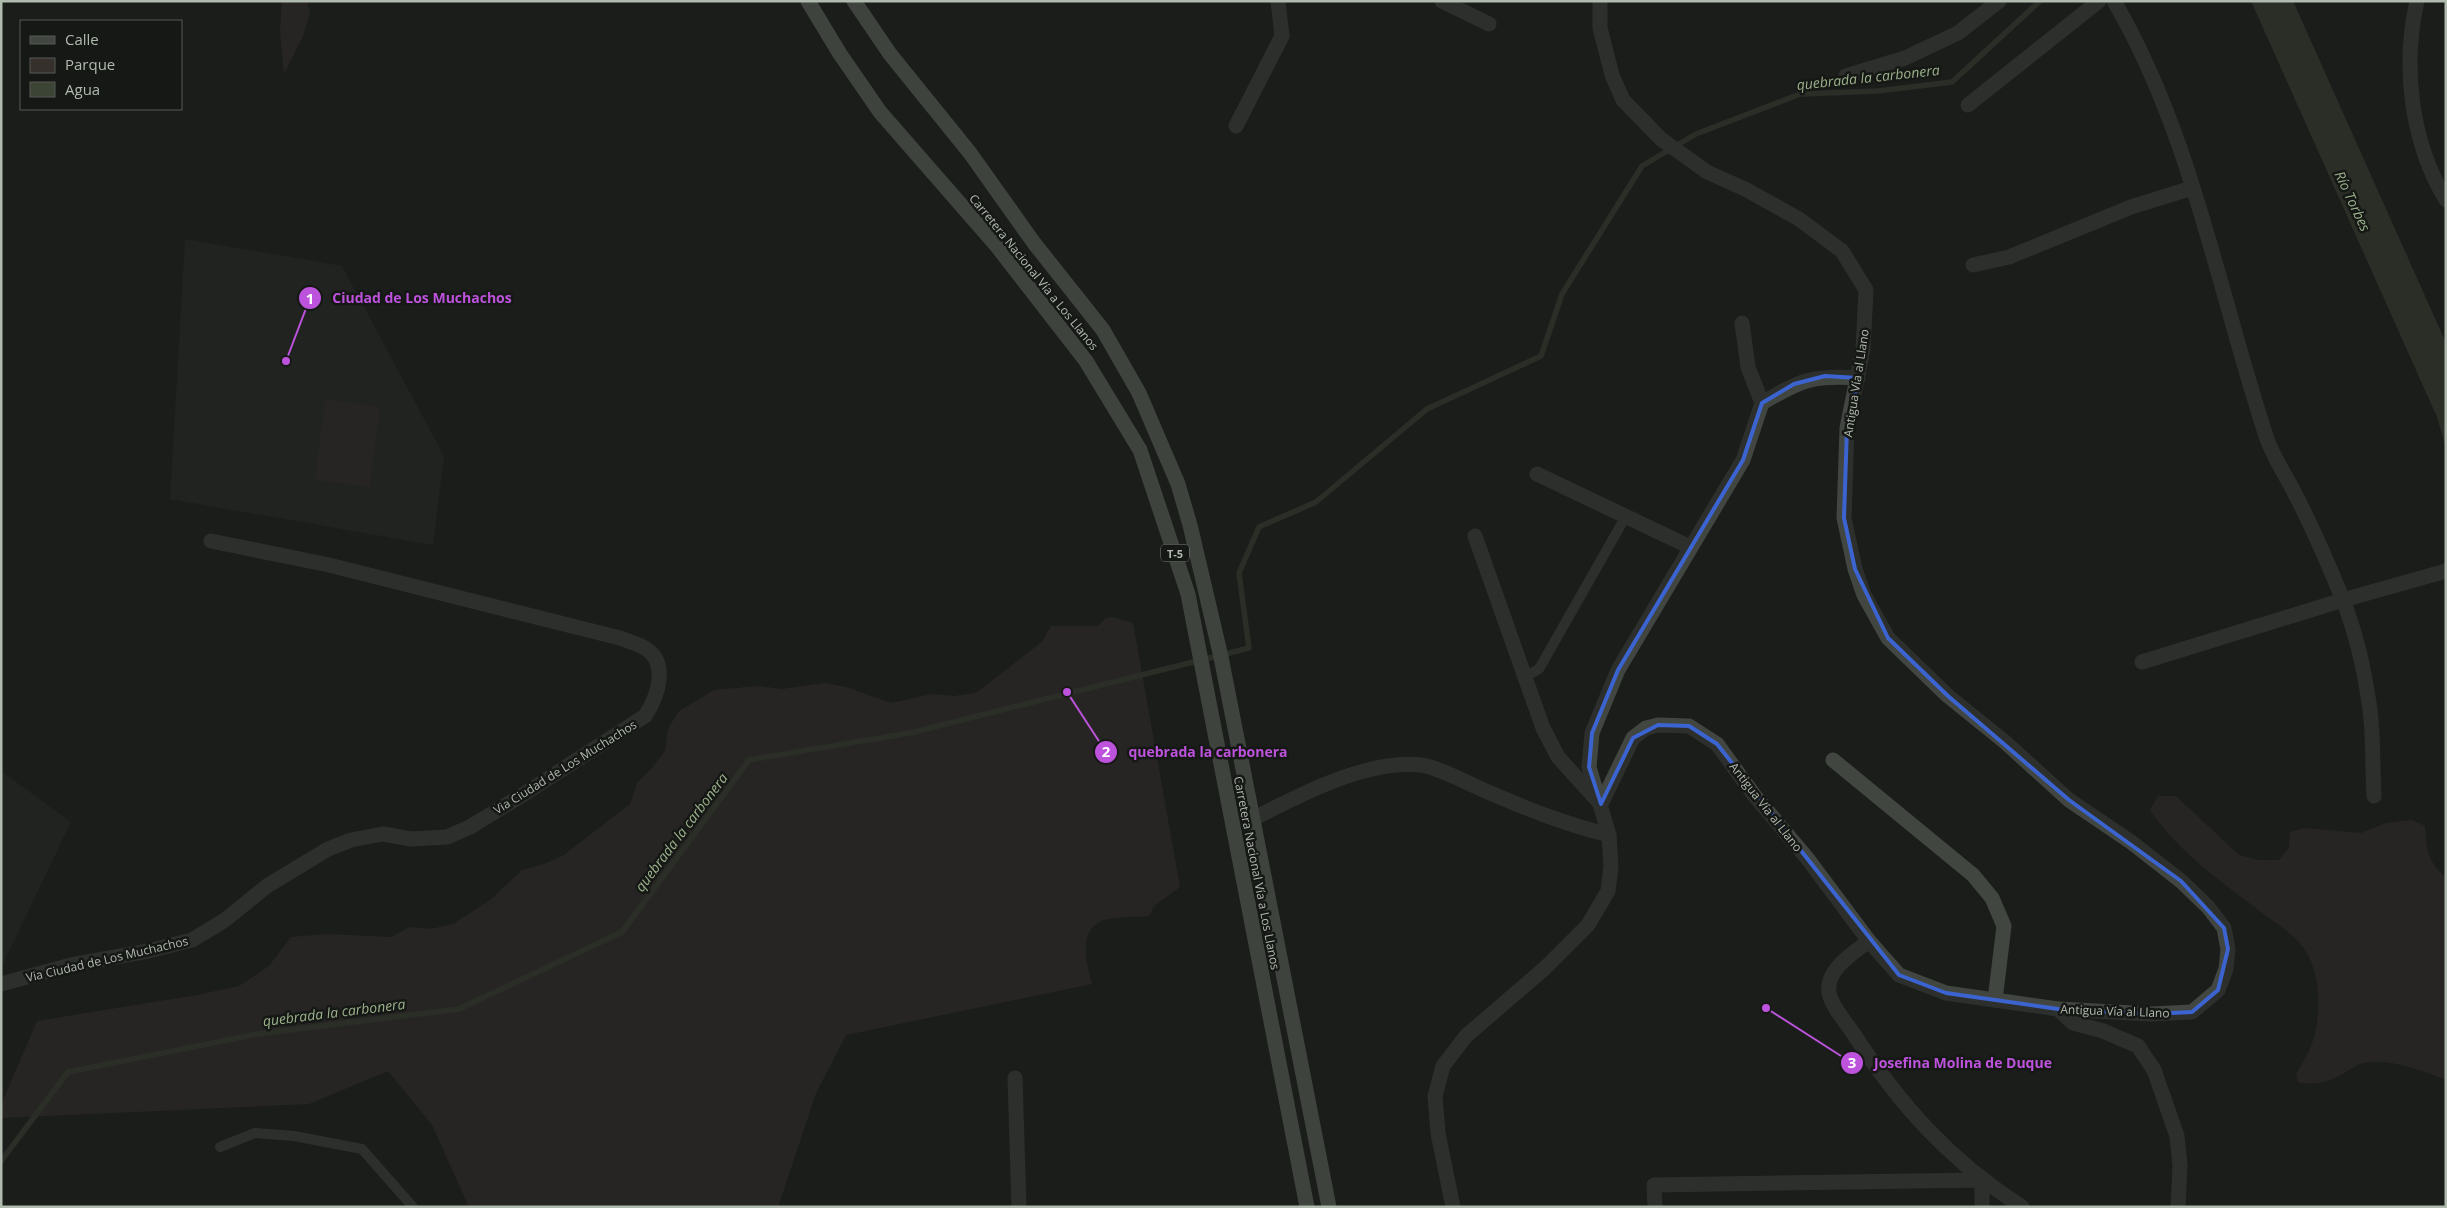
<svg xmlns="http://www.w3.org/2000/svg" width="2447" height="1208" viewBox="0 0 2447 1208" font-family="'Open Sans',sans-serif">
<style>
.built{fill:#272a27}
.green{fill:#36302d}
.water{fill:#3c4436}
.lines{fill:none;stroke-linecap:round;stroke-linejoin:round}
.stream{stroke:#3c4436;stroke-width:5.5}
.lane{stroke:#424641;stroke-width:10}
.street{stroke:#424641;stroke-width:15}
.highway{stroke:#6a7269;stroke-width:15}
.marked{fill:none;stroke:#3b64d0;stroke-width:4;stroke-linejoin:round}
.labels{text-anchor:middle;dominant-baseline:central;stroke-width:5;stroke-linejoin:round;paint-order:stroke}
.shield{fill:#161816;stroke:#828981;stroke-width:1}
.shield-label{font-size:11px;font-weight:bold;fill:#b1baaf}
.street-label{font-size:12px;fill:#b1baaf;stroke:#161816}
.water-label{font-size:14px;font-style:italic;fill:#9bb18b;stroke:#161816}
.leader{fill:none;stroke:#bd53dd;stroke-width:2}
.callout-dot{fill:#bd53dd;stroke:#161816;stroke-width:2}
.mark-label{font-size:15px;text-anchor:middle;font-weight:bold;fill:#fff}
.callout-label{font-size:14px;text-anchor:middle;font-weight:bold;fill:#bd53dd;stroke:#161816;stroke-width:5;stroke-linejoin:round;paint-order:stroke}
</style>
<rect width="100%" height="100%" fill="#1b1d1b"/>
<g class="built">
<polygon points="185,239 342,266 444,456 433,545 170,499"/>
<polygon points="1,771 71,822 1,968"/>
</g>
<g class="green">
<polygon points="282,1 307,1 310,13 303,36 284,74 280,30"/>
<polygon points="325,399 380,407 370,487 315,480"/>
<path d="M1112,617L1133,623L1180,887L1154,906L1149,916C1137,917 1108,917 1099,922C1078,933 1087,967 1092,984L846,1035L816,1093L778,1207H469L432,1125L388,1071L309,1104L1,1118V1105L37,1021L197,995L239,986L269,966L291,937L327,934L391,937L410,927L431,929L453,924L490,900L522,870L544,864L564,855L630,804L637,783L652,768L665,751L668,729L678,712L714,690L759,686L782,689L825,683L846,687L891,703L932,694L954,696L976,693L1042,642L1051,626H1098L1106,618Z"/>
<path d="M2158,796H2176L2239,855L2259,860H2279L2289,848L2290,832L2305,828L2361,833L2386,823L2412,820L2425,826C2426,851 2428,861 2446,878V1080C2420,1070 2391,1058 2363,1063C2357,1064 2351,1069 2346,1072C2329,1082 2316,1086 2298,1082L2296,1074C2303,1062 2312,1048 2315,1033C2322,1003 2320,964 2297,940C2287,930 2273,921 2261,912C2221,881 2179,853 2150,810Z"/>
</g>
<polygon class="water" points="2251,1 2293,1 2446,343 2446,448 2437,417"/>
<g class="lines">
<polyline class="stream" points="1,1161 68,1072 257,1034 459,1009 622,932 749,760 910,733 1249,648 1239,573 1259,527 1316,502 1427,409 1541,356 1562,294 1642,166 1696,134 1800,94 1878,91 1952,82 2040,1"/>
<g class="lane">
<polyline points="1526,676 1539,669 1626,516"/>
<polyline points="220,1147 255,1133 294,1136 362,1149 413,1207"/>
</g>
<g class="street">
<polyline points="1442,1 1489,24"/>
<polyline points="1600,1 1600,28 1612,75 1623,100 1661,139 1707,172 1745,189 1799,219 1842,251 1866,290 1863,349 1847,428 1844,518 1855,569 1864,595 1888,638 1948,696 2005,742 2069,800 2131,842 2181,881 2208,907 2224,928 2228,949 2226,969 2218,990 2192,1012 2152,1014 2058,1009 1946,993 1899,975 1869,941 1807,858 1754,795 1717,744 1689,726 1658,725 1646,728 1633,738 1601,804"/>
<path d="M2114,1C2192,135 2218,290 2266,436C2272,455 2283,471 2292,488C2311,524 2328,563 2343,600C2356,633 2364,668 2369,703C2374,733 2372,765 2374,796"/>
<path d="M2417,1C2402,67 2411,142 2446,200"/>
<polyline points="1846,76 1905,58 1958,33 1999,1"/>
<polyline points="1968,105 2099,1"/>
<polyline points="1236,126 1282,36 1278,1"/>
<polyline points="1973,265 2009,257 2131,207 2192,188"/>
<polyline points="1742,323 1748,367 1762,403"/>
<polyline points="1537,474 1690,547"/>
<polyline points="1475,536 1543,728 1558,757 1597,800"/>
<polyline points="2142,662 2343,600 2446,571"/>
<polyline points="1833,760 1973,875 1992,898 2004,926 1995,1000"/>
<path d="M1253,819C1299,795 1368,759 1421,765C1441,768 1469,784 1488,792C1530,810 1565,824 1609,835"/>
<path d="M1869,941C1853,953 1825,970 1829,993C1832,1007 1845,1021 1853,1033C1900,1105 1949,1160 2022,1207"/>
<path d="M1,984L71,965L148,951L192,940L225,920L267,886L328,849L351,840L383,834L411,839L447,837L470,827L524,794L645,716C657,698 670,663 645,648C638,644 628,641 620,638L329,565L211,541"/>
<polyline points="2058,1009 2073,1023 2103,1031 2138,1046 2154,1070 2177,1136 2180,1166 2178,1207"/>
<polyline points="1015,1078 1019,1207"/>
<path d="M1453,1207L1438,1133L1435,1096L1443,1066L1466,1036L1545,968L1588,925L1608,891L1611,867L1609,835L1589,767L1592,733L1618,670L1743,460L1762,403C1801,380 1812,375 1858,378"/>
<polyline points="1655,1207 1654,1185 1982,1180 1982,1207"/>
</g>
<g class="highway">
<polyline points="808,1 840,54 880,112 996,245 1086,361 1140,450 1188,594 1307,1207"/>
<polyline points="854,1 890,54 970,153 1034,243 1103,330 1139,393 1178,484 1190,525 1221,657 1329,1207"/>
</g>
</g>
<path d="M0 0H2447V1208H0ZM1825,376L1858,378L1847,428L1844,518L1855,569L1888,638L1948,696L2069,800L2181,881L2224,928L2228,949L2218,990L2192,1012L2152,1014L2058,1009L1946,993L1899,975L1717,744L1689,726L1658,725L1633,738L1601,804L1589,767L1592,733L1618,670L1743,460L1762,403L1794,384Z" fill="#1b1d1b" fill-opacity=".55" fill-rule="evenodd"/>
<path class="marked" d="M1825,376L1858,378L1847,428L1844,518L1855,569L1888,638L1948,696L2069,800L2181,881L2224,928L2228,949L2218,990L2192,1012L2152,1014L2058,1009L1946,993L1899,975L1717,744L1689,726L1658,725L1633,738L1601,804L1589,767L1592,733L1618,670L1743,460L1762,403L1794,384Z"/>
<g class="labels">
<rect class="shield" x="1161" y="544.5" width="28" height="17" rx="4"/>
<g class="shield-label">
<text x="1175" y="553">T-5</text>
</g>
<g class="street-label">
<text transform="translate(1034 272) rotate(51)">Carretera Nacional Vía a Los Llanos</text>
<text transform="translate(1856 383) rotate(-81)">Antigua Vía al Llano</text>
<text transform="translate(565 767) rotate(-32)">Via Ciudad de Los Muchachos</text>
<text transform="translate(1766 807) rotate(52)">Antigua Vía al Llano</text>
<text transform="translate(1257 873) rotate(79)">Carretera Nacional Vía a Los Llanos</text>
<text transform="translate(107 959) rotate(-13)">Via Ciudad de Los Muchachos</text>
<text transform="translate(2115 1011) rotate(2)">Antigua Vía al Llano</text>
</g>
<g class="water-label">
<text transform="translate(1868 77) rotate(-6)">quebrada la carbonera</text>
<text transform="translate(2353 201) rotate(65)">Río Torbes</text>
<text transform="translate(681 832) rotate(-53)">quebrada la carbonera</text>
<text transform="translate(334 1012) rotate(-7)">quebrada la carbonera</text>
</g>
</g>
<path class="leader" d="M286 361L310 298M1067 692L1106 752M1766 1008L1852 1063"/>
<g class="callout-dot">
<circle cx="286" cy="361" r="5"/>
<circle cx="1067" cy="692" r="5"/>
<circle cx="1766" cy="1008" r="5"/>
<circle cx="310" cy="298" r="12"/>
<circle cx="1106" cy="752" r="12"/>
<circle cx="1852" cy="1063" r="12"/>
</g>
<g class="mark-label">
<text x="310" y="304">1</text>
<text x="1106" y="757">2</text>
<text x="1852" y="1068">3</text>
</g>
<g class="callout-label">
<text x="422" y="303">Ciudad de Los Muchachos</text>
<text x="1208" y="757">quebrada la carbonera</text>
<text x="1963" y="1068">Josefina Molina de Duque</text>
</g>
<rect width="2447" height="1208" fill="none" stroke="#b1baaf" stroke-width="5"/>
<rect x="20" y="20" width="162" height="90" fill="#161816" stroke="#545953"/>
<rect x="30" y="36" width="25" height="8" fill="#424641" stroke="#545953"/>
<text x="65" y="45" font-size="15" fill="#b1baaf">Calle</text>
<rect x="30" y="58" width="25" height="15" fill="#36302d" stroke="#545953"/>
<text x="65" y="70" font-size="15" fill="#b1baaf">Parque</text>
<rect x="30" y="82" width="25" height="15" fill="#3c4436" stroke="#545953"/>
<text x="65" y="95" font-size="15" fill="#b1baaf">Agua</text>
</svg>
